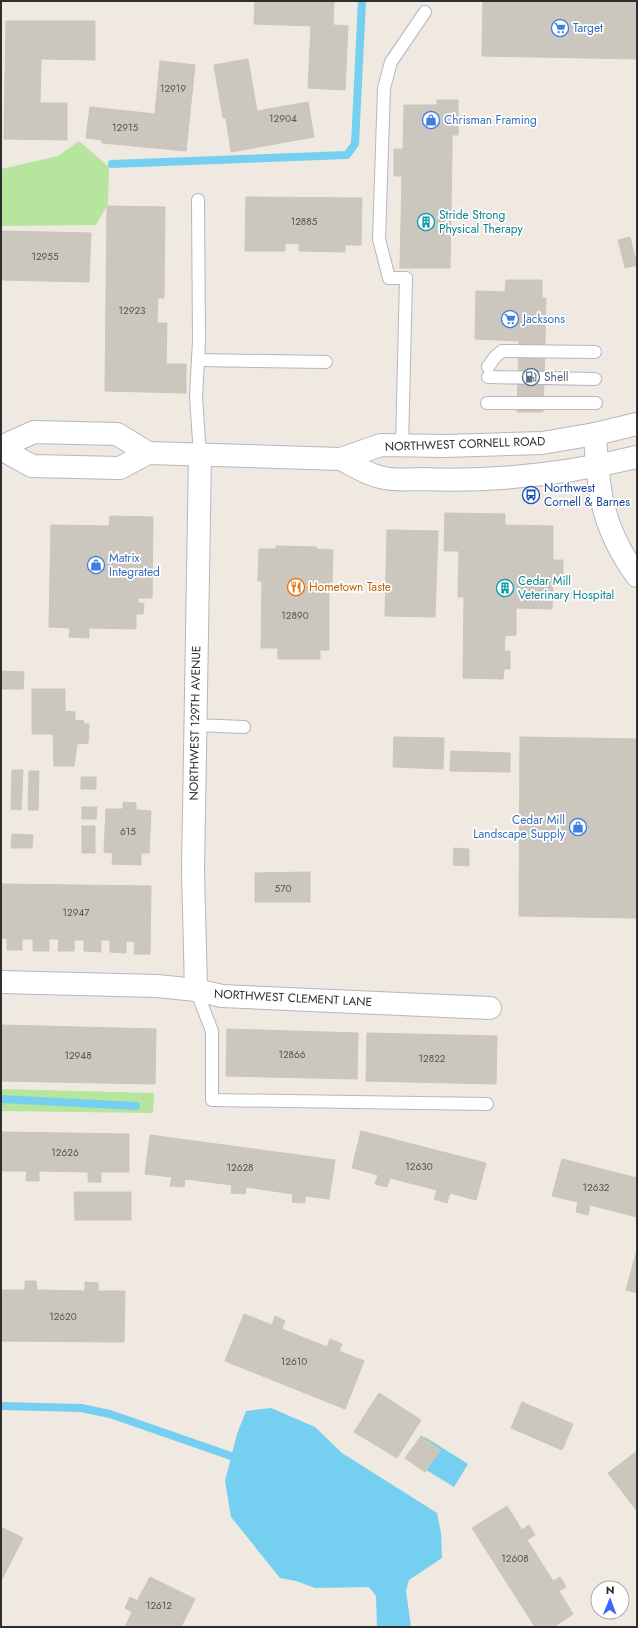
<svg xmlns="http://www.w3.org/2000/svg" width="638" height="1628" viewBox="0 0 638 1628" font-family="Jost,sans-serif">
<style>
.green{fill:#b6e59e}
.water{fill:#75cff0}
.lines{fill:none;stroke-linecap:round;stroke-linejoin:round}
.stream{stroke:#75cff0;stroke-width:8}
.building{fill:#cbc7bf;stroke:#cbc5ba}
.service-casing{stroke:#b4b7c1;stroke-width:14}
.minor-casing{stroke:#b4b7c1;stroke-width:24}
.tertiary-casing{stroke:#b4b7c1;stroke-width:24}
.secondary-casing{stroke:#b4b7c1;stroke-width:24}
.service{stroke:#fff;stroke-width:12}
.minor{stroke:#fff;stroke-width:22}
.tertiary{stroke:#fff;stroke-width:22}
.secondary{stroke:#fff;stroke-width:22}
.labels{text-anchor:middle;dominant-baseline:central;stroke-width:3.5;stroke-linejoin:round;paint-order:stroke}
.number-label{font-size:10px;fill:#555452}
.shop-label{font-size:12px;fill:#366cbe;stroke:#fff;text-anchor:start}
.culture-label{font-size:12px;fill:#0d838f;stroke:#fff;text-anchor:start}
.service-label{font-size:12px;fill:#4e5e75;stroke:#fff;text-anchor:start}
.street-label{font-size:12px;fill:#2e2e2e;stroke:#fff}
.transit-label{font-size:12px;fill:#164399;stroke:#fff;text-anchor:start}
.food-label{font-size:12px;fill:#c56008;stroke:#fff;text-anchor:start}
</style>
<rect width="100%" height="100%" fill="#efe9e1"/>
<g class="green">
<polygon points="79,141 109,167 108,204 96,225 1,226 1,169 58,156"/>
<polygon points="1,1089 154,1093 153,1113 1,1111"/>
</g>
<g class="water">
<polygon points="271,1408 315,1427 342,1453 437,1513 441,1533 442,1558 409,1580 406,1591 411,1627 377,1627 376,1596 369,1587 315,1588 296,1581 280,1578 231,1517 225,1481 237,1434 246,1411"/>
<polygon points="425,1437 468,1464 454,1487 410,1460"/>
</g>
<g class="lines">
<g class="stream">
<polyline points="112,164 347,155 355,144 362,1"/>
<polyline points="1,1099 136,1106"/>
<polyline points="1,1406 81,1408 110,1414 231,1456 241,1461"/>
</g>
</g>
<g class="building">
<polygon points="255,1 334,1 333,25 348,26 345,90 308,88 311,26 254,24"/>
<polygon points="483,1 637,1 637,59 482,56"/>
<polygon points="6,21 95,21 95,60 41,59 40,103 67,103 67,140 4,139"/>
<polygon points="248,59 257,111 308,102 314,137 231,152 226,118 223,118 214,65"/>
<polygon points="160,61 195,65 186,151 102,143 102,140 86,138 90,107 155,114"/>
<polygon points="437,100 458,100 458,135 452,135 452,150 403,149 404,105 437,105"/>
<polygon points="394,149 452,150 450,268 400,268 402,176 394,176"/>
<polygon points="246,197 362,198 361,245 345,245 345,252 299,251 299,244 285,243 285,251 245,251"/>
<polygon points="107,206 165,207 164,298 158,298 157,323 167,323 166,364 186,364 186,393 105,391"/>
<polygon points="1,231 91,233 89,282 1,280"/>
<polygon points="630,237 637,265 625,268 618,240"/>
<polygon points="506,280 542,280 542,298 546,298 545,342 475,339 476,291 505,292"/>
<polygon points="519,341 545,342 543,412 517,412"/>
<polygon points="445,513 505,514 505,525 553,526 553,560 563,560 563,580 553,579 552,609 516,608 516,635 505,636 504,651 510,651 510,669 504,669 503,679 463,678 464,597 458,597 459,551 444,551"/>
<polygon points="110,516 153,517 152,598 138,598 138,603 144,603 143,614 136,614 136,629 89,628 89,638 69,637 70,628 49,627 51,525 109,526"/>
<polygon points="387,530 438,531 435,617 385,616"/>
<polygon points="276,546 316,547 317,549 333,550 332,582 329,582 329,650 320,650 320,659 278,659 278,648 261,648 262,581 258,581 259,549 276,549"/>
<polygon points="1,671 24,672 23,689 1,689"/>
<polygon points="32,689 65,689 65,711 75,712 75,720 84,721 84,724 89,724 88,743 77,744 74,766 54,766 53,734 32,734"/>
<polygon points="394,737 444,738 443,769 393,767"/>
<polygon points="520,737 637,739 637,918 519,916"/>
<polygon points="451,751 510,753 510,772 450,771"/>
<polygon points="12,770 23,770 21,810 11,809"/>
<polygon points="29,771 39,771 38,810 28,810"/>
<rect x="81" y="777" width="15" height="12"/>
<polygon points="123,802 136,803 136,810 151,811 149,853 141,853 141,865 112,864 113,853 104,852 106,809 123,809"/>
<polygon points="82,807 97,807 96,819 82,819"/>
<rect x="82" y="826" width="13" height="27"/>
<polygon points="12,834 33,835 32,848 11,848"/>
<polygon points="454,848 469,849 469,866 453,865"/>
<polygon points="310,872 310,902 255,902 255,873"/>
<polygon points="1,884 151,886 150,954 134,954 135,942 126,941 126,953 110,952 110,940 101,940 101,952 84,951 84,940 74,940 74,951 58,951 59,939 49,939 49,951 33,951 33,939 22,939 22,950 7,950 7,938 1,938"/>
<polygon points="1,1025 156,1029 155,1084 1,1081"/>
<polygon points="227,1029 358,1033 357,1079 226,1076"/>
<polygon points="367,1033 497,1036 496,1084 366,1081"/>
<polygon points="361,1131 486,1163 476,1200 450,1193 447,1203 434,1199 437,1190 390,1178 387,1187 375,1184 378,1175 352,1168"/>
<polygon points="1,1132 129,1134 129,1172 101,1172 101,1182 88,1182 88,1172 39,1171 39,1181 26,1181 27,1171 1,1171"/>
<polygon points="150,1135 335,1160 329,1199 305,1196 305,1203 292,1202 293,1194 246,1187 245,1194 231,1193 232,1185 185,1179 184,1187 170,1186 172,1177 145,1174"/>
<polygon points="562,1159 637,1178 637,1217 590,1205 588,1215 576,1212 578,1202 552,1196"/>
<polygon points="74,1192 131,1192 131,1220 75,1220"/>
<polygon points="636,1253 637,1253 637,1293 626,1290"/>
<polygon points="25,1281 36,1281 37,1290 85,1291 85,1282 98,1283 98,1291 125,1291 124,1342 1,1341 1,1290 25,1290"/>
<polygon points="244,1314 272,1325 275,1316 285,1321 282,1329 327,1347 330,1339 342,1344 339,1351 364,1361 345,1409 225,1361"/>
<polygon points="379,1393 421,1420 397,1458 354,1432"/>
<polygon points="522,1402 573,1424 562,1450 511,1428"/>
<polygon points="421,1436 441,1450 425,1472 405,1458"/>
<polygon points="637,1451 637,1511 608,1473"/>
<polygon points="507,1506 522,1530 529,1525 535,1535 527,1540 553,1581 560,1577 566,1587 559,1591 573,1614 554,1627 535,1627 472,1528"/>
<polygon points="1,1527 23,1538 1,1581"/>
<polygon points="150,1577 195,1599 181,1627 125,1627 132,1612 125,1608 130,1597 137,1601"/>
</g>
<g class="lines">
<g class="service-casing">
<g id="service">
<polyline points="198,200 199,340 196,397 200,455"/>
<polyline points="198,360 326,362"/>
<polyline points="488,367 495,357 502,351 595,352"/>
<polyline points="488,377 595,379"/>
<polyline points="487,403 596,403"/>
<polyline points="402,446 406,278 389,278 379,239 384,88 391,62 425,12"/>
<polyline points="195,725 244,727"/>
<polyline points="196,990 212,1031 212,1100 487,1104"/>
</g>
</g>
<g class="minor-casing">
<g id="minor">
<polyline points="1,982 157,986 196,990 222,996 490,1008"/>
<polyline points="196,990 193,871 200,455"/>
</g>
</g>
<g class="tertiary-casing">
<path id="tertiary" d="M595,434C598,492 602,528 637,576"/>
</g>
<g class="secondary-casing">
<g id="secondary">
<polyline points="1,447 34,432 117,434 148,453"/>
<polyline points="1,449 32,466 120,468 148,453 341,459 381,445 444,446 542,443 595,434 637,424"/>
<path d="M341,459C353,465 366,474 380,477C391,481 410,479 422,479C494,482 567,474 637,457"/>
</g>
</g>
<use href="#service" class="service"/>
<use href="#minor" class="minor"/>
<use href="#tertiary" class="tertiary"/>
<use href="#secondary" class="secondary"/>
</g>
<defs>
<g id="supermarket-ring" transform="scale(0.9)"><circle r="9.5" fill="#fff" stroke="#3f7fe0" stroke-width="1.5"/><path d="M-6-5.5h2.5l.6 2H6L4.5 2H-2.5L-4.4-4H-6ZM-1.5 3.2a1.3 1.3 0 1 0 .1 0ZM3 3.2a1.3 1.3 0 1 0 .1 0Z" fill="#3f7fe0"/></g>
<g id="shop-ring" transform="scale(0.9)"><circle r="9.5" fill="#fff" stroke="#3f7fe0" stroke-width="1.5"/><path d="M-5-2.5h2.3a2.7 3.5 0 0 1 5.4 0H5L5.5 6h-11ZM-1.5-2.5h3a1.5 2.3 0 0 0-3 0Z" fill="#3f7fe0"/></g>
<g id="building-ring" transform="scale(0.9)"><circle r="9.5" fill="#fff" stroke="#0f9aa8" stroke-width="1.5"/><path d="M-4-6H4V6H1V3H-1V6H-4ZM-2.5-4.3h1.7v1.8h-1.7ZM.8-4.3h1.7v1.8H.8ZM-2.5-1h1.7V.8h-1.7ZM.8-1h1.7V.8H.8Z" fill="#0f9aa8"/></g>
<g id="fuel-ring" transform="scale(0.9)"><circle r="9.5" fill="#fff" stroke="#5c6f8a" stroke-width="1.5"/><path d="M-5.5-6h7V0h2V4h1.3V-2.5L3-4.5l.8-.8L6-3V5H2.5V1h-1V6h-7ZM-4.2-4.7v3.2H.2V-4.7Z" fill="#5c6f8a"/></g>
<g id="bus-ring" transform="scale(0.9)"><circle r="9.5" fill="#fff" stroke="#1a4fb4" stroke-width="1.5"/><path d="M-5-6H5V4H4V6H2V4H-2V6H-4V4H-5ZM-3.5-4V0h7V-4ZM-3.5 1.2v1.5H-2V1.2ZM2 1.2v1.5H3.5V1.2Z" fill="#1a4fb4"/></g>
<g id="restaurant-ring" transform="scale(0.9)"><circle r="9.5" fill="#fff" stroke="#e8710a" stroke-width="1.5"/><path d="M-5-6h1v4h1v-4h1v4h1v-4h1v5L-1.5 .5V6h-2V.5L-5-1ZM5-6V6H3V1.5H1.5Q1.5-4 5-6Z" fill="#e8710a"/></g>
</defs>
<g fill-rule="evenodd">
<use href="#supermarket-ring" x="560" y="28"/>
<use href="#shop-ring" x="431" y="120"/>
<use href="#building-ring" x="426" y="222"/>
<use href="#supermarket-ring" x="510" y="319"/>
<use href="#fuel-ring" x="531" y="377"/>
<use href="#bus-ring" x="531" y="495"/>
<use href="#shop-ring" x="96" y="565"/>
<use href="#restaurant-ring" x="296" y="587"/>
<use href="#building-ring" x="505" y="588"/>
<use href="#shop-ring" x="578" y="827"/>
</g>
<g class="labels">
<g class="number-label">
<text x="173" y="88">12919</text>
<text x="283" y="118">12904</text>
<text x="125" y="127">12915</text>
<text x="304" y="221">12885</text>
<text x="45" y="256">12955</text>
<text x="132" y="310">12923</text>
<text x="295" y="615">12890</text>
<text x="128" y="831">615</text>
<text x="283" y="888">570</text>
<text x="76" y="912">12947</text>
<text x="292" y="1054">12866</text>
<text x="78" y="1055">12948</text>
<text x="432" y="1058">12822</text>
<text x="65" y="1152">12626</text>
<text x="419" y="1166">12630</text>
<text x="240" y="1167">12628</text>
<text x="596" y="1187">12632</text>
<text x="63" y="1316">12620</text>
<text x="294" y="1361">12610</text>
<text x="515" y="1558">12608</text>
<text x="159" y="1605">12612</text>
</g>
<g class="shop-label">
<text x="573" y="28">Target</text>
<text x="444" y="120">Chrisman Framing</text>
<text x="523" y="319">Jacksons</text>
<text x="109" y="558">Matrix<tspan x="109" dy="14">Integrated</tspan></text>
<text x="565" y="820" text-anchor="end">Cedar Mill<tspan x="565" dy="14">Landscape Supply</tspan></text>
</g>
<g class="culture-label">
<text x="439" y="215">Stride Strong<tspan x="439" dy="14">Physical Therapy</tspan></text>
<text x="518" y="581">Cedar Mill<tspan x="518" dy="14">Veterinary Hospital</tspan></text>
</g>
<g class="service-label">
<text x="544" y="377">Shell</text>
</g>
<g class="street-label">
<text transform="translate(465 444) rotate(-2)">NORTHWEST CORNELL ROAD</text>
<text transform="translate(195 723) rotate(-89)">NORTHWEST 129TH AVENUE</text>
<text transform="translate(293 998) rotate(3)">NORTHWEST CLEMENT LANE</text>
</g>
<g class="transit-label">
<text x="544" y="488">Northwest<tspan x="544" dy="14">Cornell &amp; Barnes</tspan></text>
</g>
<g class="food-label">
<text x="309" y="587">Hometown Taste</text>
</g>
</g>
<rect width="638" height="1628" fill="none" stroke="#2e2e2e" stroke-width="4"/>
<g transform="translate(610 1600) rotate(1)"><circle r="19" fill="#ffffff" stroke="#ababab"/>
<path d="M0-3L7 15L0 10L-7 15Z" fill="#4264fb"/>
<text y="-6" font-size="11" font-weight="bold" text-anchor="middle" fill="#2e2e2e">N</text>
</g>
</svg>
